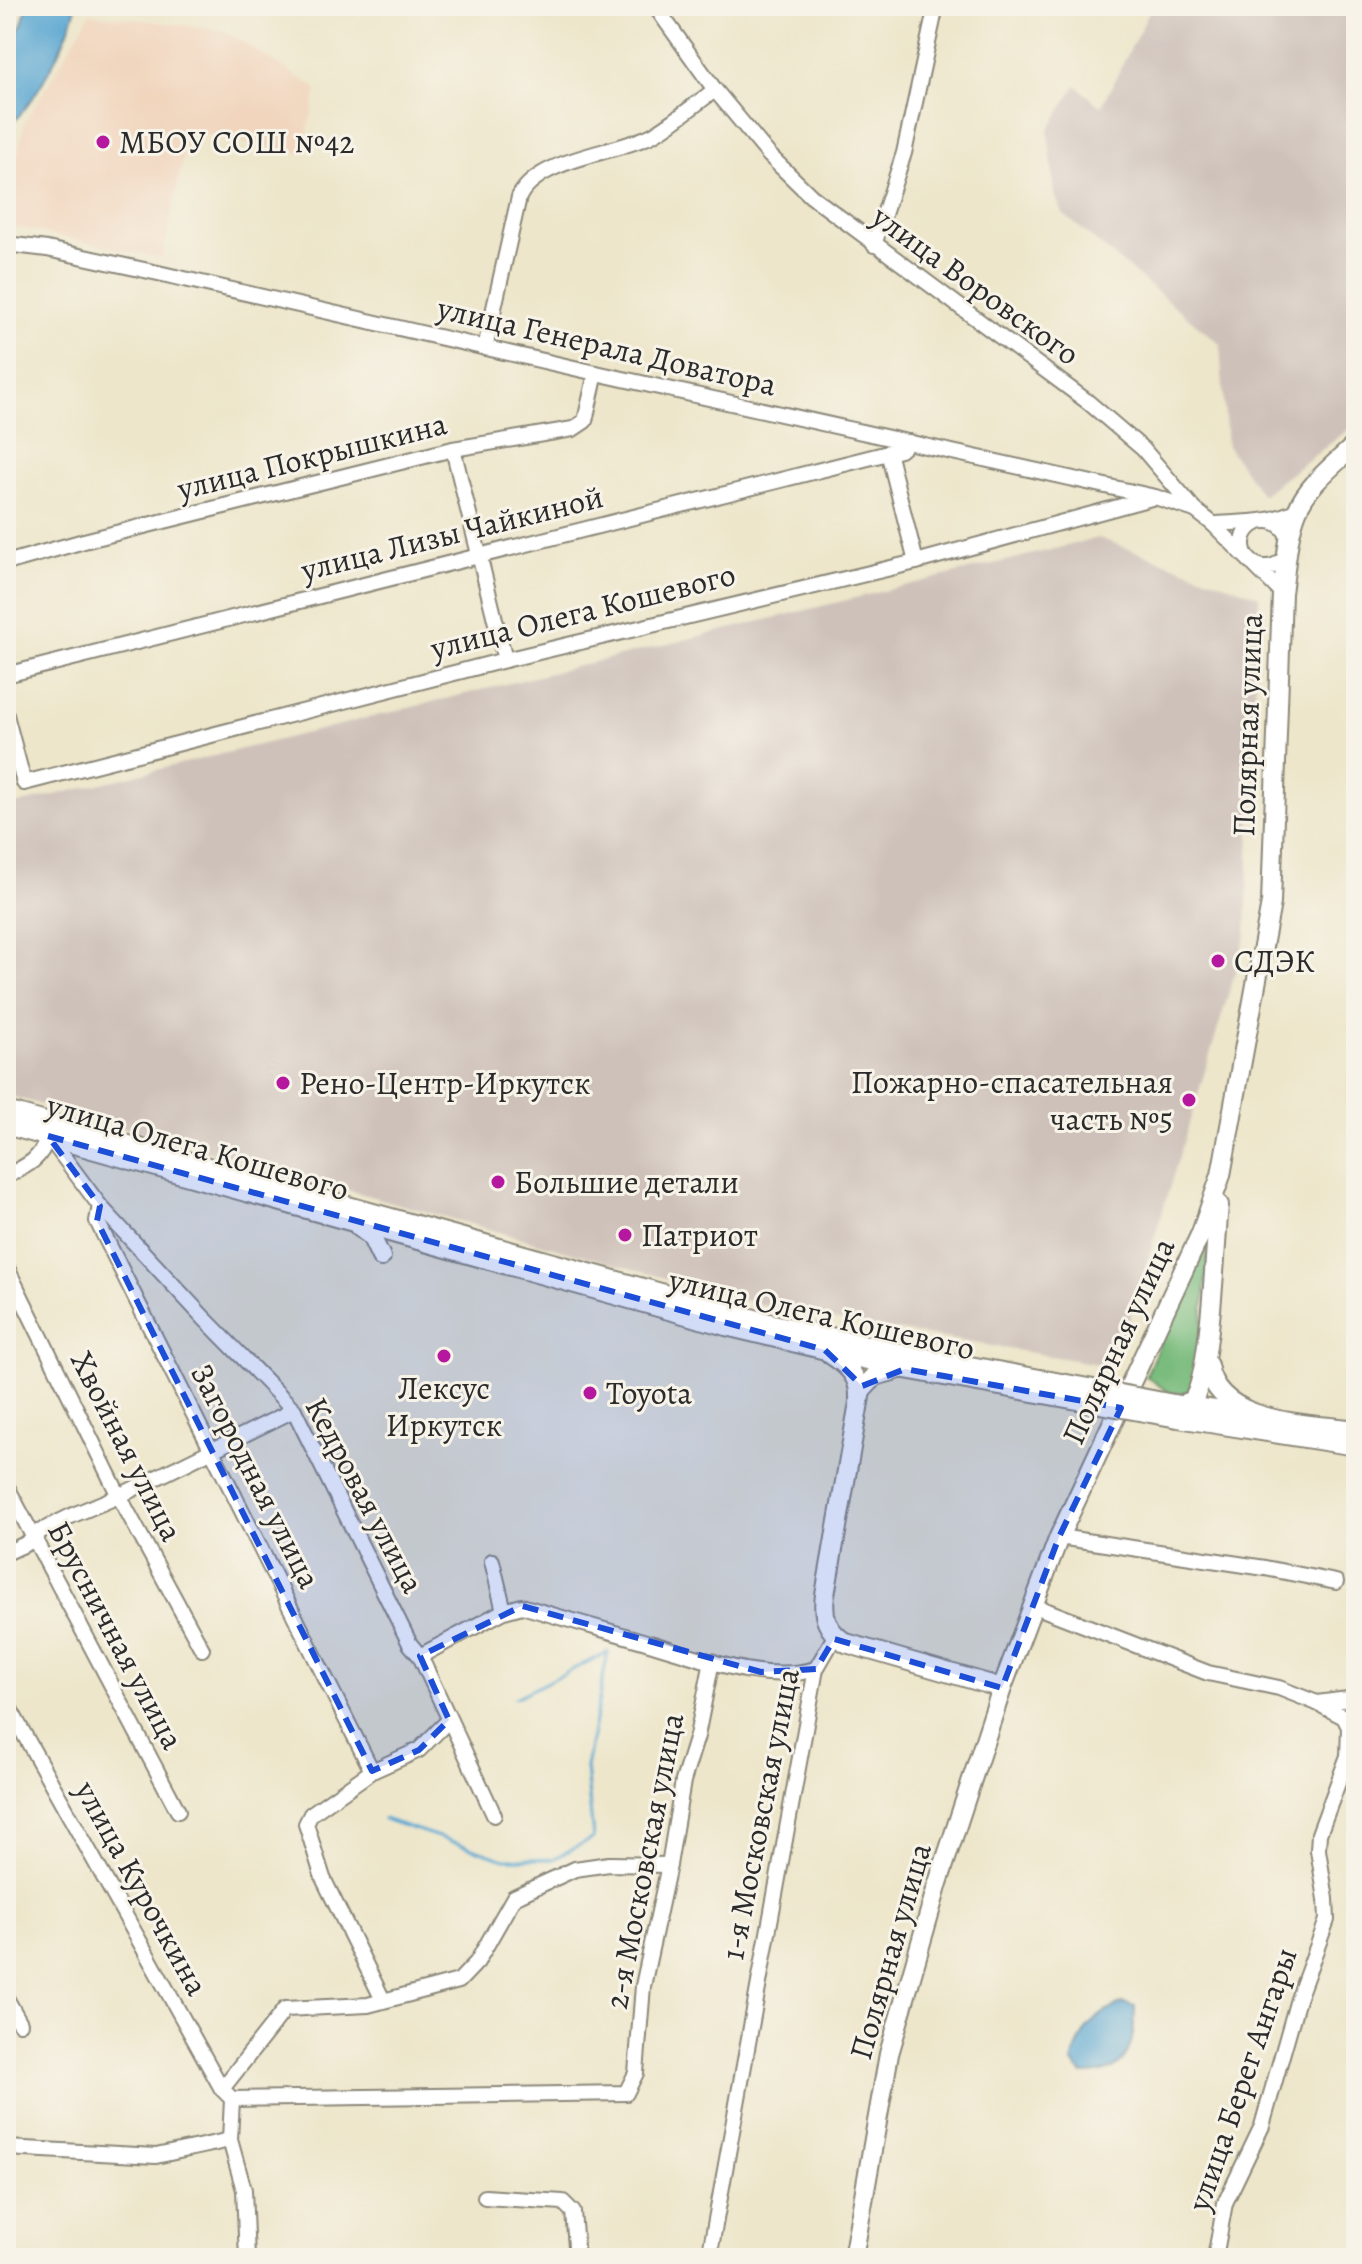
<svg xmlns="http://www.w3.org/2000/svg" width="1362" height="2264" viewBox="0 0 1362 2264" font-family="Alegreya,serif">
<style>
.built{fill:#f1d5bd}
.industrial{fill:#cec1ba}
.forest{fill:#7abc7e;stroke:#527454;stroke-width:2}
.water{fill:#58a6d1;stroke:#42687e;stroke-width:2}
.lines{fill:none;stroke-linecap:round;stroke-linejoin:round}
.stream{stroke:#58a6d1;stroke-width:3}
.minor-casing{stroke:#8c887a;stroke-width:18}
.major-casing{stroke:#8c887a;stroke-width:22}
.minor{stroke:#fff;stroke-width:14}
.major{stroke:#fff;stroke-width:18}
.major-bridge-casing{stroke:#8c887a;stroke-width:22;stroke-linecap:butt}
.major-bridge{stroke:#fff;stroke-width:18}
.marked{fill:#1d4ed8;fill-opacity:0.2;stroke:#1d4ed8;stroke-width:6;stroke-dasharray:16 10;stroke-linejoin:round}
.poi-dot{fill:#b5179e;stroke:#f7f3e8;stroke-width:3}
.labels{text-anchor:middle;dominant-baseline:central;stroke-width:6;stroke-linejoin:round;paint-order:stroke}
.poi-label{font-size:32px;fill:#2b2b2b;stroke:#f7f3e8;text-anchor:start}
.street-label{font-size:32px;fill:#2b2b2b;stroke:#f7f3e8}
</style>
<rect width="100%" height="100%" fill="#f7f3e8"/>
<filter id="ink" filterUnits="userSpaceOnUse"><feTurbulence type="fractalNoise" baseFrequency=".0125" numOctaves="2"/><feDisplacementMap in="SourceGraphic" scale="16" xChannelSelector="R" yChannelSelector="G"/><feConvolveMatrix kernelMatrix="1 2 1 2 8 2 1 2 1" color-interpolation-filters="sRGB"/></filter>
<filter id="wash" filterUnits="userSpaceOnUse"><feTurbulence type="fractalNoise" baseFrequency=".006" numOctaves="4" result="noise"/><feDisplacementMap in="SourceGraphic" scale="32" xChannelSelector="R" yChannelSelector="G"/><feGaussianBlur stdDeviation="1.8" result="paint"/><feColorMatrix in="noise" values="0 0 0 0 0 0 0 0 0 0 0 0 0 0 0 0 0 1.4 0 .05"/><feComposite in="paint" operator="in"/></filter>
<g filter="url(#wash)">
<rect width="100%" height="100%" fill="#ede6ca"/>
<polygon class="built" points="90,14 223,30 317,89 303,154 189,131 162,258 6,225 6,202 25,122"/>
<g class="industrial">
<polygon points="1152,6 1356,6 1356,424 1262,495 1227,446 1220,344 1063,214 1055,195 1048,131 1076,85 1101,107"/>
<polygon points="1099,538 1259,596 1246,936 1115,1367 783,1311 6,1095 6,807"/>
</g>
<polygon class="forest" points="1209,1240 1198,1374 1188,1392 1171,1394 1146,1376 1203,1241"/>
<g class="water">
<path d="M27,6H76C68,40 34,107 6,128V52L22,24Z"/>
<path d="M1123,2003L1135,2006C1134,2045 1130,2075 1083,2074L1072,2062C1082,2029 1091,2017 1123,2003Z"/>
</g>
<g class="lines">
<polyline class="stream" points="384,1819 505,1859 553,1859 593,1838 586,1767 608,1652 515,1698"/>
</g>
</g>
<g filter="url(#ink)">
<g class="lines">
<g class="minor-casing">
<g id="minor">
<polyline points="655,6 715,90 769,155 811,196 1088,402 1143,449 1195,510 1213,524 1282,593"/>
<polyline points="6,244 47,249 158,273 596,373 1155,497 1195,510"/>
<polyline points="874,245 904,153 936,6"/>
<path d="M485,348L519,197C539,157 618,154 654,134C675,122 695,104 715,90"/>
<polyline points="453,449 505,660"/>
<polyline points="888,452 916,562"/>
<circle cx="1266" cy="544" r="23"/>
<path d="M1213,524C1242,522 1271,524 1297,510"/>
<polyline points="6,563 84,541 453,449 573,429 585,421 596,373"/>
<polyline points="6,675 900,450 909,442"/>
<polyline points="6,715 24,783 505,660 916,562 1155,497"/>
<path d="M6,1176C27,1166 41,1160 48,1136L100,1206L204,1318L294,1410L410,1644L420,1656L494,1815"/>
<polyline points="100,1206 97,1221 372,1771"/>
<polyline points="6,1266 119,1496 202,1649"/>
<polyline points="6,1485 178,1811"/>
<polyline points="1059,1537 1265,1568 1336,1582"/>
<polyline points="6,1553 34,1540 39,1532 73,1515 119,1496 294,1410"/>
<polyline points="492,1561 504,1611"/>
<polyline points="1032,1605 1208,1673 1279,1688 1317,1703 1356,1698"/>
<path d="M420,1656L504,1611L522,1606C565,1619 609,1631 653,1644C704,1659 763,1684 816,1669"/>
<polyline points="6,1702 222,2089 232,2099 230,2140 244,2190 247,2258"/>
<polyline points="6,1998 20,2023"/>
<polyline points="383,2000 323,1878 306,1824 311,1814 372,1771 419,1750 449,1720"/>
<polyline points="222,2089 285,2009 368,2005 459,1981 477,1962 514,1897 575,1869 609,1864 669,1865"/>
<polyline points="232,2099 626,2093 636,2073 643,1986 669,1865 683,1781 697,1736 712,1661"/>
<polyline points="6,2148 156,2156 230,2140"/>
<polyline points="485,2197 563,2202 573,2212 577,2258"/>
<polyline points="709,2258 816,1669 835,1636"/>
<polyline points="1215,2258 1225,2203 1262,2126 1298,1999 1327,1920 1326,1899 1318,1850 1319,1834 1348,1756 1349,1727 1344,1717 1317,1703"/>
</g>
</g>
<g class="major-casing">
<g id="major">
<polyline points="6,1111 769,1323 906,1354"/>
<polyline points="6,1125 726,1326 905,1369"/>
<polyline points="359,1227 371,1236 381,1257"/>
<path d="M830,1354C847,1365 860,1376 859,1398"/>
<path d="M1208,1365C1217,1425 1309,1423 1356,1430"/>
<path d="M900,1369L875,1376L861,1391L825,1595C822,1617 827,1631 846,1643L1002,1688"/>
<path d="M1179,1405L1192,1401C1211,1379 1215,1242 1219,1205"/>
<polyline points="1179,1405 1244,1414"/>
<polyline points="1178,1418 1356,1446"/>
<path d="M853,2258L889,2054L938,1883L1002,1688L1059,1537L1201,1233L1221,1175L1271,903L1282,593C1286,567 1287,536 1297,511C1307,485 1336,463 1356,444"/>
</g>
</g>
<use href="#minor" class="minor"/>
<use href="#major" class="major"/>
<g class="major-bridge-casing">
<g id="major-bridge">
<polyline points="906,1354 1179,1405"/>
<polyline points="905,1369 1178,1418"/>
</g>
</g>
<use href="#major-bridge" class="major-bridge"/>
</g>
</g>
<path class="marked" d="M48,1136L825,1350L862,1386L905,1369L1121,1408L1059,1537L1002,1688L834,1639L816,1669L761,1672L522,1606L420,1656L449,1720L419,1750L372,1771L97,1221L100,1206Z"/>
<g class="poi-dot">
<circle cx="103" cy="142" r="8"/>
<circle cx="1218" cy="961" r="8"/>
<circle cx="283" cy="1083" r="8"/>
<circle cx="1189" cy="1100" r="8"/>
<circle cx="498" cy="1182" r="8"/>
<circle cx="625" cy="1235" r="8"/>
<circle cx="444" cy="1356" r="8"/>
<circle cx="590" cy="1393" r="8"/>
</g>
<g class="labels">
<g class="poi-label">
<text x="119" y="142">МБОУ СОШ №42</text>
<text x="1234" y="961">СДЭК</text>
<text x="1173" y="1082" text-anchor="end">Пожарно-спасательная<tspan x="1173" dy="37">часть №5</tspan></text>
<text x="299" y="1083">Рено-Центр-Иркутск</text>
<text x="514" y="1182">Большие детали</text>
<text x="641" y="1235">Патриот</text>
<text x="444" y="1388" text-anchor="middle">Лексус<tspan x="444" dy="37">Иркутск</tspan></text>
<text x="606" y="1393">Toyota</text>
</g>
<g class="street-label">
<text transform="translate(976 285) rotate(36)">улица Воровского</text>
<text transform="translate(607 346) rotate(13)">улица Генерала Доватора</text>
<text transform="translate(312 456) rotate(-14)">улица Покрышкина</text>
<text transform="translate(452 533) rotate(-14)">улица Лизы Чайкиной</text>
<text transform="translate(583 611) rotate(-14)">улица Олега Кошевого</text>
<text transform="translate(1247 725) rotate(-88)">Полярная улица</text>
<text transform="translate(198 1147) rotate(16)">улица Олега Кошевого</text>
<text transform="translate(822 1314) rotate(13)">улица Олега Кошевого</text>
<text transform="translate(1118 1341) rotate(-65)">Полярная улица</text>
<text transform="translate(127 1446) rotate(63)">Хвойная улица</text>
<text transform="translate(256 1476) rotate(63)">Загородная улица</text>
<text transform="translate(365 1495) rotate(62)">Кедровая улица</text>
<text transform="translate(116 1635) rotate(62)">Брусничная улица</text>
<text transform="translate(760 1814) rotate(-79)">1-я Московская улица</text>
<text transform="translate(644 1861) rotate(-79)">2-я Московская улица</text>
<text transform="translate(142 1888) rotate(61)">улица Курочкина</text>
<text transform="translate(890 1951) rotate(-74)">Полярная улица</text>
<text transform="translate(1242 2079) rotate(-71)">улица Берег Ангары</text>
</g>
</g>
<rect width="1362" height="2264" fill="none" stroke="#f7f3e8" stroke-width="32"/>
</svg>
